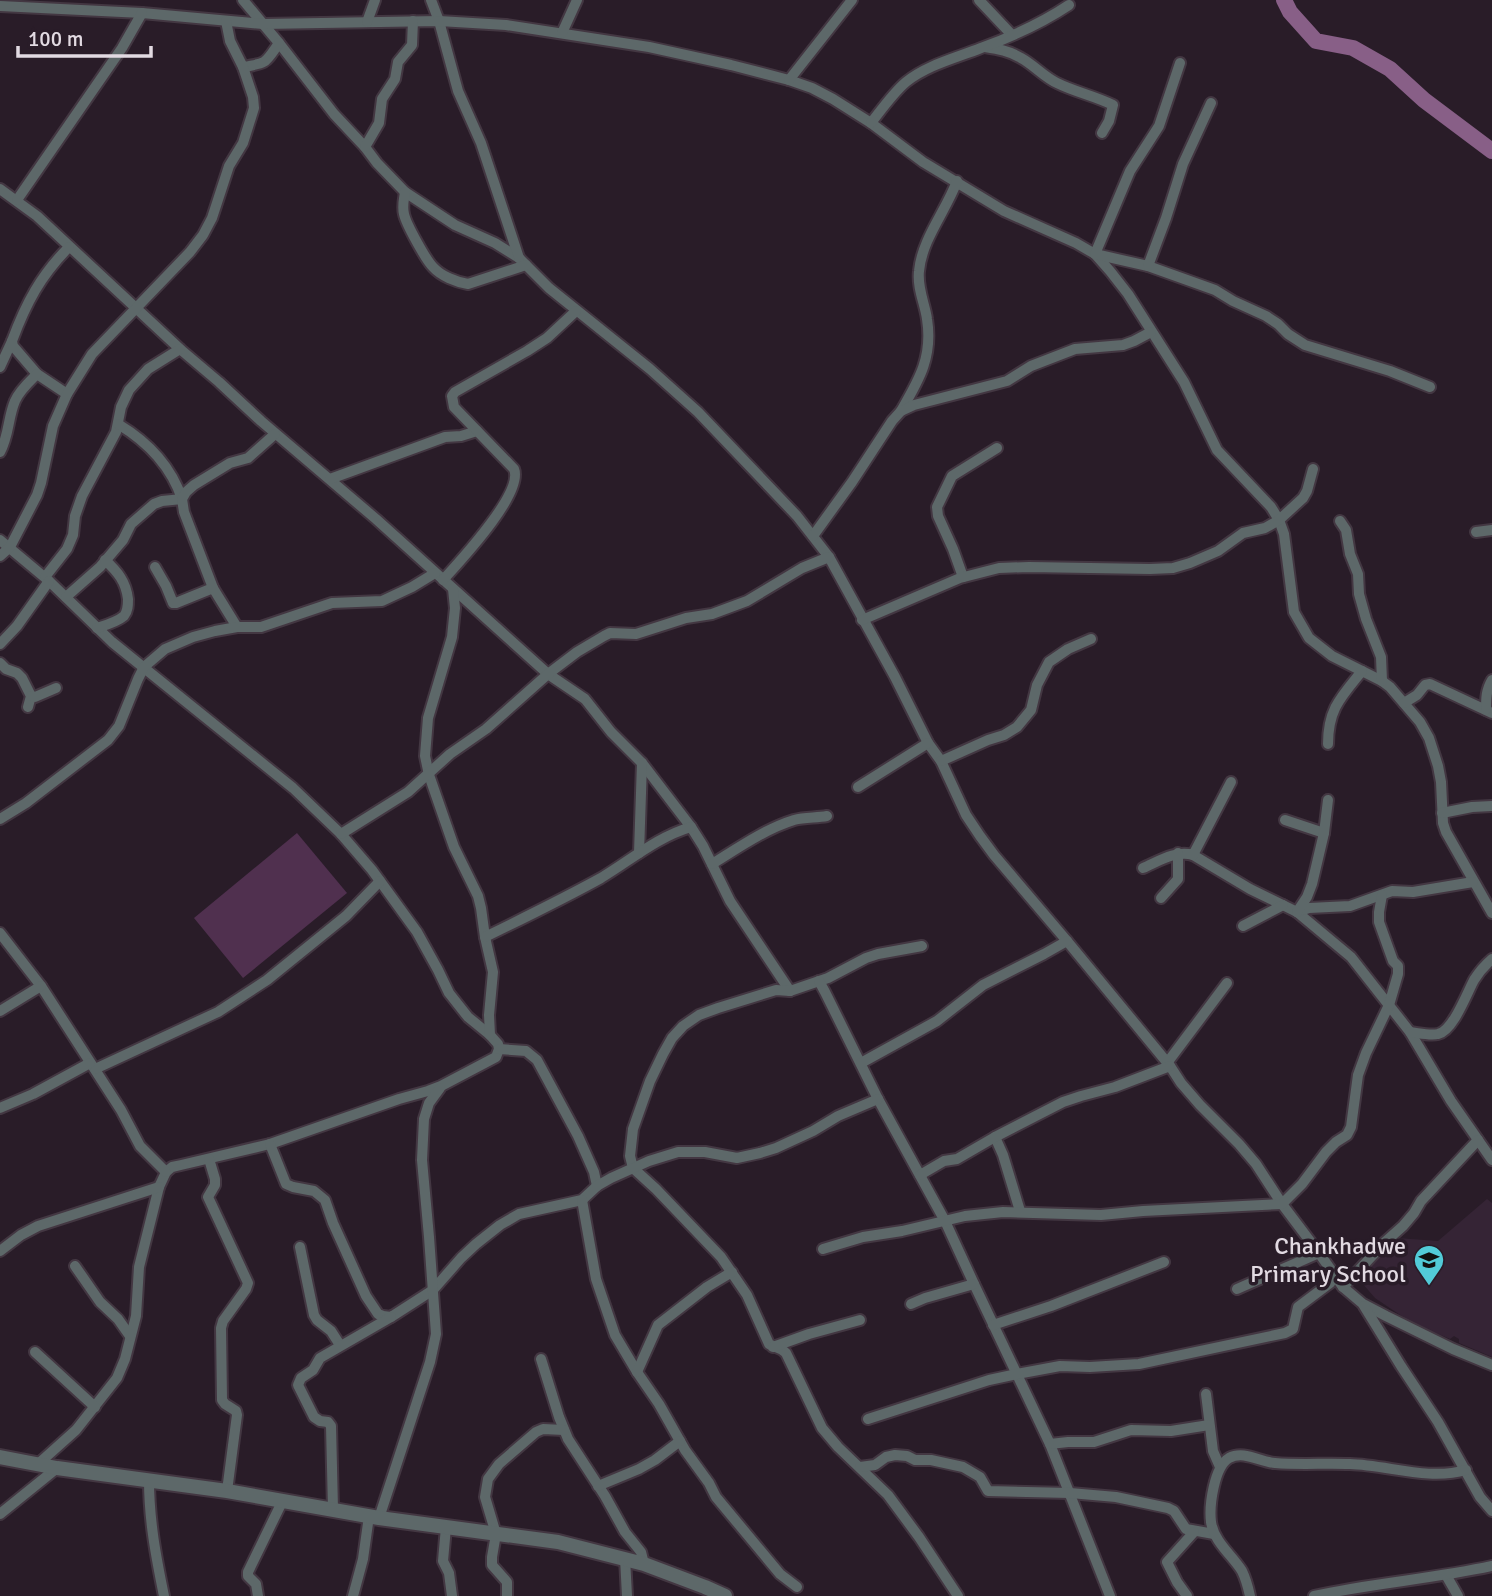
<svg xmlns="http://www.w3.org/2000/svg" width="1492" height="1596" viewBox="0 0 1492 1596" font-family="Signika,sans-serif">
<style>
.built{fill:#352435}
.green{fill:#50304f}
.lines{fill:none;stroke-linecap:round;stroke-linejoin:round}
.river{stroke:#885f87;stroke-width:16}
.minor-casing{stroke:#433742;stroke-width:14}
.tertiary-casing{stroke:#433742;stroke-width:18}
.minor{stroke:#5d6869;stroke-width:10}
.tertiary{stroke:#5d6869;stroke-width:14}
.labels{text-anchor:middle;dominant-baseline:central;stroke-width:7;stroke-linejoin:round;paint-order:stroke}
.poi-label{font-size:24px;fill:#e2dae2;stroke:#291c28;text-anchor:end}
</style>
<rect width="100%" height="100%" fill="#291c28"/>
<polygon class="built" points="1487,1199 1492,1203 1492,1357 1459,1343 1459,1339 1454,1336 1450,1339 1412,1323 1375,1298 1356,1276 1397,1238 1438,1241"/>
<polygon class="green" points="297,833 347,893 243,978 194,918"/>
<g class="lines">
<polyline class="river" points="1284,0 1290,12 1316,41 1353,48 1390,69 1424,100 1492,151"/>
<g class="minor-casing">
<g id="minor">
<polyline points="243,0 279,43 334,114 365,147 377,163 405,192 455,225 495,243 519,258 549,288 650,369 698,412 797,516 829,557 895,677 928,743 941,761 966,815 980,836 994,855 1067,941 1170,1066 1181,1083 1200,1105 1239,1144 1256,1164 1282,1204 1319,1253 1343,1287 1363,1304 1386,1316 1453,1349 1492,1365"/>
<polyline points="431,0 439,21 458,91 481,143 519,258"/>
<polyline points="979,0 1012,35"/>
<polyline points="0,6 142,13 263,24 439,21 506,25 649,47 731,65 789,80 812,88 833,99 871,123 923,162 1004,211 1076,243 1095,254 1110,271 1128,294 1184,382 1217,450 1271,507 1279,520 1284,534 1294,612 1309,638 1332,656 1382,681 1390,687 1420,722 1429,738 1438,766 1441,782 1443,823 1446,832 1492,913"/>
<polyline points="367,22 375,0"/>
<polyline points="562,33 577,0"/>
<path d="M985,47C998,49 1010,51 1021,58C1034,65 1044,77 1057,83C1075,92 1095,96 1113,105L1109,121L1102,133"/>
<polyline points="1180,63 1159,126 1130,171 1095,254 1148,266 1215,290 1233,301 1266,316 1278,324 1288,334 1305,345 1390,371 1430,387"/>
<path d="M243,67C268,63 265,63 279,43"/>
<polyline points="789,80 852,0"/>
<path d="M871,123C882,109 893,93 906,82C927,65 956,58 981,48C1011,37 1042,23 1069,5"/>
<polyline points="365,147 379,123 382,99 395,79 398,62 412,45 413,21"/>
<polyline points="0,189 37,216 180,349 219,382 261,421 376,519 548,674 585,699 611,732 642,763 691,827 703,846 730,901 790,991"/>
<path d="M405,192C404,199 402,206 404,214C406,224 426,260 433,267C441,276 456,282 468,284L526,265"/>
<polyline points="17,200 122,48 142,13"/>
<polyline points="1148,266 1166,218 1183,164 1211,103"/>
<polyline points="0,367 12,341"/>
<path d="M67,394L37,374L13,346L12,341C26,303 41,275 69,247"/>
<path d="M901,411C919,380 933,357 927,319C925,304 917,288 919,271C922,239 946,211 957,181"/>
<path d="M0,452C9,436 8,417 15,401C19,391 29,382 37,374"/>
<polyline points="330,479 445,437 461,436 477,431"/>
<polyline points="1340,521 1346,530 1350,554 1358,574 1359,594 1366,619 1381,657 1382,681"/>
<polyline points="1476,532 1492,530"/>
<polyline points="813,536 852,482 892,421 901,411 914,405 1007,381 1031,366 1075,349 1123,345 1134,341 1151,332"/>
<polyline points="0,540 49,581 112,642 293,788 341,834 372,870 417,932 438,970 449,993 468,1017 490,1035 498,1044 499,1049 496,1057 441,1086 428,1091 399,1099 270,1144 181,1165 172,1167 166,1172 159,1187 139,1267 136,1316 125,1359 117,1378 76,1430 37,1465"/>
<polyline points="0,556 10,547 37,495 41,483 53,426 67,394 92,354 190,252 203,235 212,218 229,166 243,143 254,108 253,97 243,67 230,41 226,21"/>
<polyline points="155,567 166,586 173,603 176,603 213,588"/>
<polyline points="45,577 67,549 73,535 75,516 82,496 116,432 121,407 129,390 148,369 180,349"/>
<polyline points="963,577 953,549 938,516 937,507 952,476 997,448"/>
<path d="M443,580C460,561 524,493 514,469L454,407L452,396L455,392L527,351L547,338L576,311"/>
<polyline points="453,589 455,608 452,637 428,718 425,756 429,775 454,847 478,896 481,908 485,937 493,972 489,1015 490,1035"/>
<path d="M66,597L100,567L123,540L131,524L154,504L162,501L182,499C171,466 148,442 118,424"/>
<polyline points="862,620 960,578 999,568 1029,567 1150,569 1173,568 1190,563 1218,551 1243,533 1265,528 1279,520 1303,498 1307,491 1313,469"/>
<polyline points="237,627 213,588 184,512 182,499 186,492 194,485 230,463 248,458 275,434"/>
<path d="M97,628C106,625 117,622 124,616C128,611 128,605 128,599C126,582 118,572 105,560"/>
<polyline points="0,644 17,626 49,581"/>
<polyline points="0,663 6,669 17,673 22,678 31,696 28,707"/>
<polyline points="31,696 35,697 56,688"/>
<polyline points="1404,703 1417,695 1425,685 1430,684 1492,713"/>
<path d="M1486,710C1486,699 1486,690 1492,680"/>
<path d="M1328,744C1328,709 1341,697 1362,671"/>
<polyline points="941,761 988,740 1004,735 1017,727 1031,710 1037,685 1049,662 1068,649 1091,639"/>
<polyline points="858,787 928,743"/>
<polyline points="1442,813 1472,807 1492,806"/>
<polyline points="0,819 26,803 108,740 119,726 138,679 144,667 165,649 193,637 215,631 237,627 261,627 332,603 382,601 412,587 435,573"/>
<polyline points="1285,820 1324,833"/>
<polyline points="341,834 408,792 450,754 486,729 548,674 577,652 604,636 610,633 636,634 686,618 712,614 747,601 802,568 829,557"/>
<polyline points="639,853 642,763"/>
<polyline points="1193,855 1250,889 1297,912 1351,957 1410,1032 1451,1101 1492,1160"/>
<path d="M712,864C738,848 765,829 794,820C805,817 816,818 827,816"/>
<path d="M1143,868C1159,861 1176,850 1193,855L1231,782"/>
<polyline points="1161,898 1178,879 1178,853"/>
<polyline points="1297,912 1309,908 1350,906 1392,891 1413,892 1473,882"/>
<polyline points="1297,912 1307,897 1312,884 1324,833 1328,800"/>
<polyline points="1243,926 1283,905"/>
<polyline points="0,933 41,986 121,1110 140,1146 166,1172"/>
<path d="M485,937C524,918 563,899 601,878C631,860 657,837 691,827"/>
<path d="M922,946L878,954L866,958L828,978L790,991L776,990L718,1008L699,1015L683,1026L672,1038L663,1054L650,1081L633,1129L630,1156L633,1168L656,1189L721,1257L747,1295L769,1344C775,1348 781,1347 786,1353L822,1428L838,1447L888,1495L919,1537L958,1596"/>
<polyline points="819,981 825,992 878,1099 945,1221 974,1284 1050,1444 1110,1596"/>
<polyline points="0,1011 41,986"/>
<path d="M1410,1032C1419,1033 1430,1036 1438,1034C1453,1031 1467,993 1474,980C1479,972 1485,965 1492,959"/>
<polyline points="499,1049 526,1051 537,1060 578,1136 594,1172 597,1186"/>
<polyline points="861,1063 937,1021 983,985 1044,954 1067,941"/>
<polyline points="1167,1063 1227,983"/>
<polyline points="95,1069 218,1012 267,980 346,916 380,881"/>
<polyline points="0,1108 33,1094 90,1063"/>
<polyline points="995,1137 1003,1155 1020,1211"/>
<polyline points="270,1144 286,1184 293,1187 314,1191 325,1200 333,1223 366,1296 378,1314 383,1316 391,1317 433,1290 461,1258 476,1244 500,1225 519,1214 582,1200 597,1186 611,1178 649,1161 678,1152 705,1152 737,1158 760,1153 776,1148 813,1131 838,1116 878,1099"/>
<polyline points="209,1159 215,1179 215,1185 208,1197 248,1283 246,1289 223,1321 221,1328 222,1400 225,1404 236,1411 237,1415 227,1491"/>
<polyline points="920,1175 944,1161 957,1159 995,1137 1063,1102 1081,1096 1115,1087 1170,1066"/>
<polyline points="582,1200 596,1279 615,1335 637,1372 659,1404 685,1450 709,1483 716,1497 780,1574 797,1587"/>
<polyline points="300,1247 314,1315 317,1320 331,1331 340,1345"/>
<polyline points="823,1249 863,1237 902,1231 965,1216 1003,1212 1101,1215 1143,1211 1282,1204 1302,1184 1326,1152 1336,1142 1347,1135 1351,1127 1358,1075 1366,1053 1389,1005 1398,974 1398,966 1393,961 1379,922 1379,912 1382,895"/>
<polyline points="0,1251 21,1235 38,1226 159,1187"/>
<polyline points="75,1266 100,1302 118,1319 130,1336"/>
<polyline points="1343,1287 1385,1242 1403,1226 1414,1213 1421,1201 1478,1140"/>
<polyline points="1237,1289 1319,1253"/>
<polyline points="911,1304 925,1298 974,1284"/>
<polyline points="1364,1306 1401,1366 1438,1422 1480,1497 1492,1511"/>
<polyline points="993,1325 1051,1306 1164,1262"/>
<polyline points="773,1347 809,1334 860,1320"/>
<polyline points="35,1352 95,1407"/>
<polyline points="541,1359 559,1417 568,1439 605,1496 625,1532 641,1552 644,1564"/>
<polyline points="637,1372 658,1325 707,1287 732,1272"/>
<polyline points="1206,1394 1213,1451 1220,1467"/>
<polyline points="868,1419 989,1380 1017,1374 1060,1366 1090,1367 1139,1364 1285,1333 1293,1329 1298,1307 1330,1283 1335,1275"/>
<polyline points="1050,1444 1068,1442 1094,1442 1131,1430 1171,1431 1209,1425"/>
<polyline points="860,1467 875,1465 886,1457 895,1455 907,1456 915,1460 931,1460 963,1467 980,1477 988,1491 1070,1493 1116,1497 1168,1508 1174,1511 1186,1529 1214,1534"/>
<path d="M149,1480C149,1520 156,1557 164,1596"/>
<polyline points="598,1486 639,1469 655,1460 680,1441"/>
<polyline points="333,1509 331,1426 328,1422 320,1421 314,1417 298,1385 301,1378 313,1370 320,1358 391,1317"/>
<polyline points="0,1514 57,1468"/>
<polyline points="379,1518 430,1362 436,1334 429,1237 422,1160 424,1119 429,1103 440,1088"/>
<polyline points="446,1527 443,1561 449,1573 452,1596"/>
<polyline points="625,1558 627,1596"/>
<polyline points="1446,1575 1458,1596"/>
<polyline points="258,1596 256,1584 248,1576 248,1572 283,1500"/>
<polyline points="353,1596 363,1559 369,1516"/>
<polyline points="507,1596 507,1582 492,1565 492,1557 496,1534 485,1497 488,1479 499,1464 536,1432 543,1429 564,1430"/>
<polyline points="1187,1596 1177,1582 1167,1562 1194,1532"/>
<path d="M1250,1596C1248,1587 1246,1579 1242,1571C1232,1555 1214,1542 1211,1522C1209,1506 1214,1467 1229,1458C1244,1450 1260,1462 1275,1463C1300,1465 1325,1463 1350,1464C1388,1465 1428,1481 1466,1470"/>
<path d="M1314,1596C1373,1583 1433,1579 1492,1566"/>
</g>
</g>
<g class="tertiary-casing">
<polyline id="tertiary" points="0,1457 57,1468 227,1491 379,1518 558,1542 644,1564 705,1587 725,1596"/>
</g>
<use href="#minor" class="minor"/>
<use href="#tertiary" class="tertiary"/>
</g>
<defs>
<g id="school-pin" transform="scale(1.575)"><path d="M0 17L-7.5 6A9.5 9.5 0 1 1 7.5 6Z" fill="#52cbd8" stroke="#291c28"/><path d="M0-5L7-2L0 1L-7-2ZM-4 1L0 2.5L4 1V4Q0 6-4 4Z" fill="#111"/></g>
</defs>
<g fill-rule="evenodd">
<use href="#school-pin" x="1429" y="1260"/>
</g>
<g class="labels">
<g class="poi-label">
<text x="1406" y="1246">Chankhadwe<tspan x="1406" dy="28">Primary School</tspan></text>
</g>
</g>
<path d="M18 46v10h133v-10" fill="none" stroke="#e2dae2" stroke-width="3.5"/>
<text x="28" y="46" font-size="21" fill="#e2dae2" stroke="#291c28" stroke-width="5" paint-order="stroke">100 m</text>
</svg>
